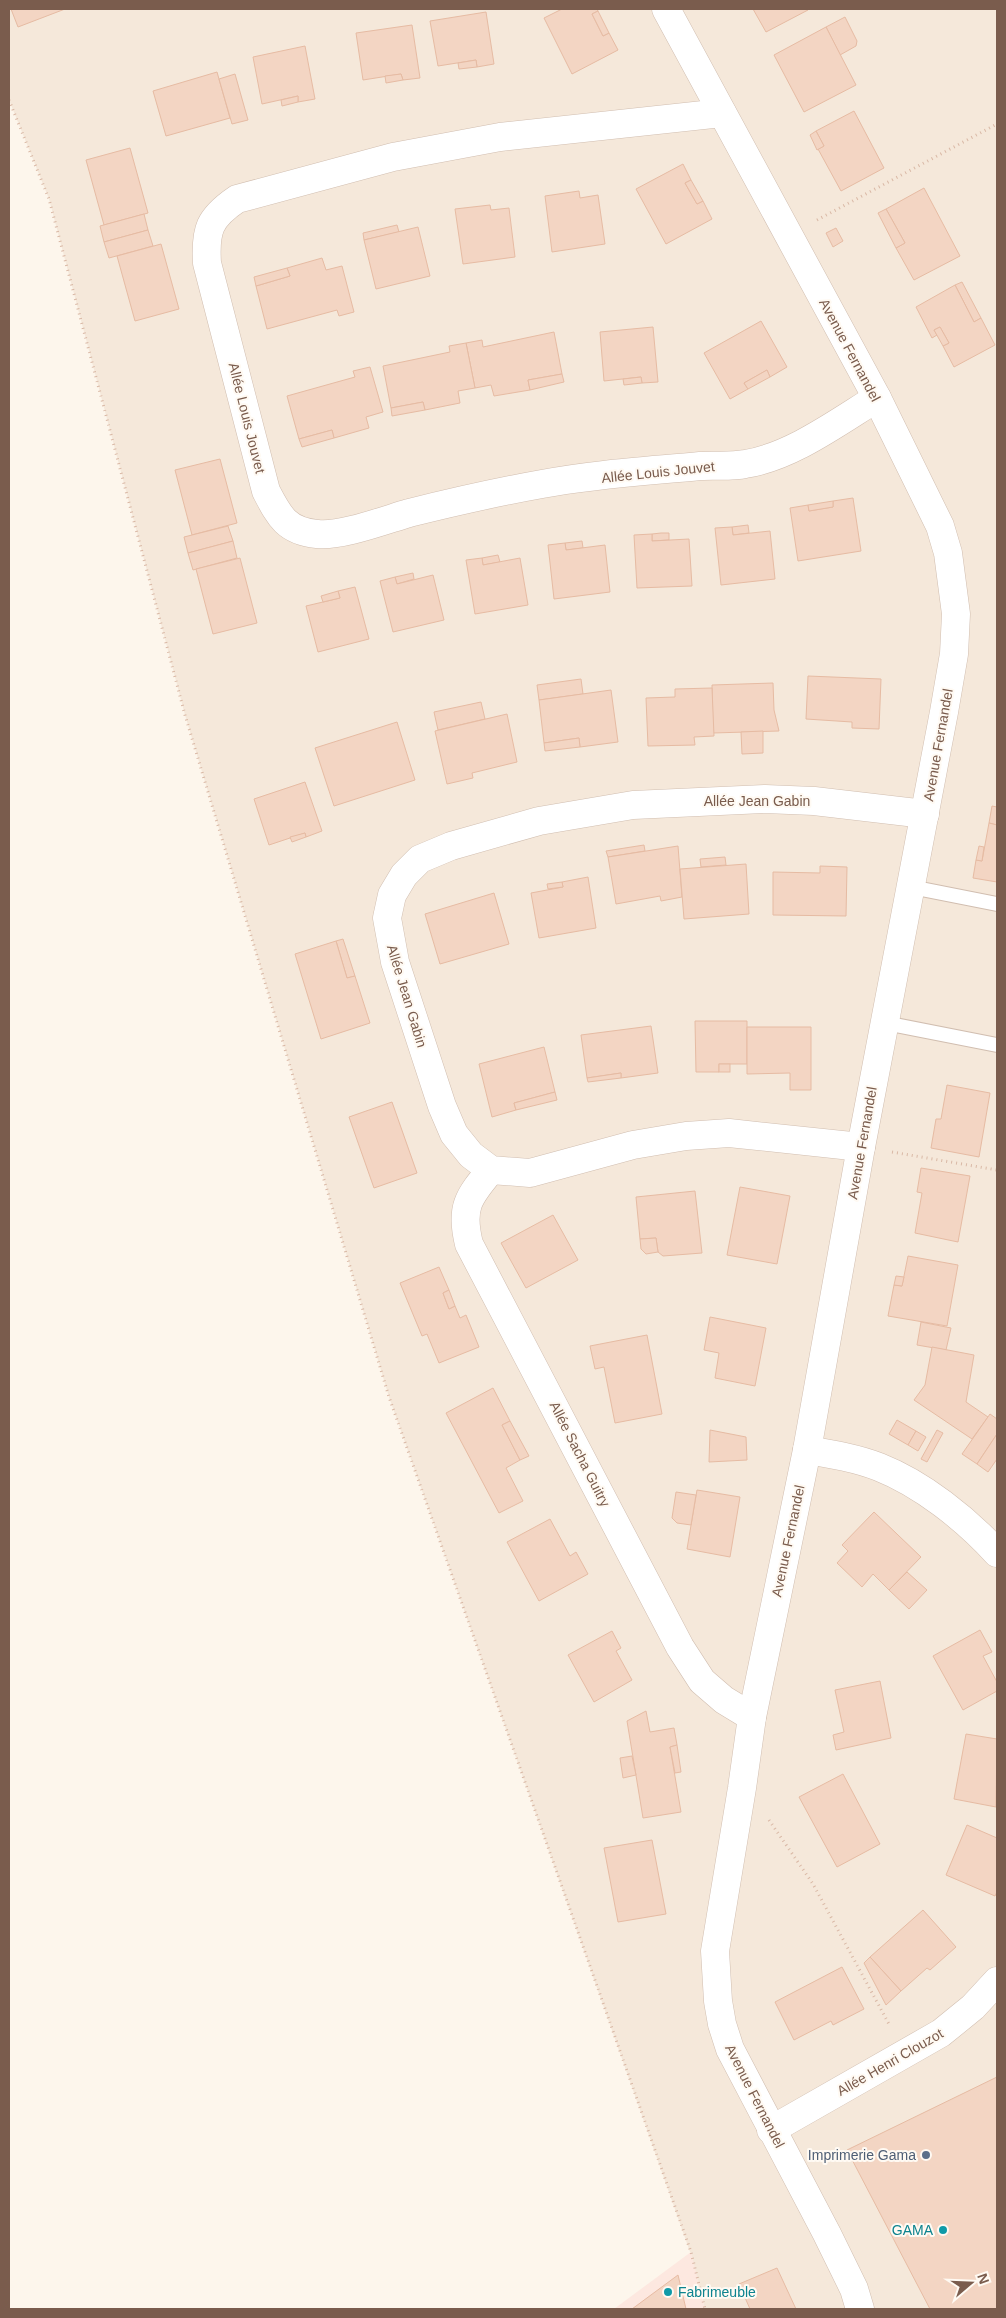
<svg xmlns="http://www.w3.org/2000/svg" width="1006" height="2318" viewBox="0 0 1006 2318" font-family="Helvetica,sans-serif">
<style>
.residential{fill:#f5e8da}
.commercial{fill:#fde8e0}
.building{fill:#f3d5c3;stroke:#e6bba3}
.lines{fill:none;stroke-linecap:round;stroke-linejoin:round}
.lane-casing{stroke:#d1beb0;stroke-width:16}
.street-casing{stroke:#d1beb0;stroke-width:29}
.path{stroke:#d9b8a5;stroke-width:3;stroke-dasharray:1 4;stroke-linecap:butt}
.lane{stroke:#fff;stroke-width:14}
.street{stroke:#fff;stroke-width:28}
.service-dot{fill:#5c6f8a;stroke:#fffaf3;stroke-width:2}
.culture-dot{fill:#0f9aa8;stroke:#fffaf3;stroke-width:2}
.labels{text-anchor:middle;dominant-baseline:central;stroke-width:4;stroke-linejoin:round;paint-order:stroke}
.street-label{font-size:14px;fill:#7a5c4d;stroke:#fffaf3}
.service-label{font-size:14px;fill:#4e5e75;stroke:#fffaf3;text-anchor:end}
.culture-label{font-size:14px;fill:#0d838f;stroke:#fffaf3;text-anchor:end}
</style>
<rect width="100%" height="100%" fill="#fdf6ec"/>
<polygon class="residential" points="9,9 997,9 997,2309 705,2309 690,2252 389,1397 185,715 49,199 9,100"/>
<polygon class="commercial" points="691,2252 705,2309 614,2309"/>
<g class="building">
<polygon points="11,9 65,9 18,27"/>
<polygon points="562,9 597,9 598,11 592,14 603,36 609,33 618,50 572,74 544,18"/>
<polygon points="753,9 808,9 808,10 766,32"/>
<polygon points="598,11 609,33 603,36 592,14"/>
<polygon points="486,12 494,64 477,67 476,60 438,66 430,21"/>
<polygon points="845,17 857,41 856,46 840,55 826,27"/>
<polygon points="412,25 420,78 403,80 401,74 363,80 356,33"/>
<polygon points="826,27 856,85 804,112 774,55"/>
<polygon points="305,46 315,99 298,102 298,96 262,104 253,57"/>
<polygon points="476,60 477,67 459,69 458,63"/>
<polygon points="217,72 230,118 166,136 153,91"/>
<polygon points="235,74 248,120 232,124 219,79"/>
<polygon points="401,74 403,80 386,83 385,76"/>
<polygon points="298,96 298,102 282,106 281,100"/>
<polygon points="854,111 884,168 841,191 818,149 824,146 816,131"/>
<polygon points="816,131 824,146 817,150 810,135"/>
<polygon points="130,148 148,213 104,225 86,160"/>
<polygon points="683,164 691,180 685,183 697,204 703,201 712,219 666,244 636,189"/>
<polygon points="691,180 703,201 697,204 685,183"/>
<polygon points="924,188 960,256 914,280 896,248 905,243 886,209"/>
<polygon points="579,191 580,198 598,195 605,244 552,252 545,196"/>
<polygon points="490,205 491,210 509,208 515,257 463,264 455,209"/>
<polygon points="886,209 905,243 896,248 878,213"/>
<polygon points="144,214 148,230 104,242 100,226"/>
<polygon points="397,225 399,232 364,240 363,233"/>
<polygon points="418,227 430,276 376,289 364,240"/>
<polygon points="836,228 843,241 833,247 826,233"/>
<polygon points="148,230 153,246 109,258 104,242"/>
<polygon points="161,244 179,309 135,321 117,256"/>
<polygon points="322,258 326,270 342,266 354,312 339,316 337,310 267,329 256,286 290,276 287,268"/>
<polygon points="287,268 290,276 256,286 254,277"/>
<polygon points="962,282 981,318 974,322 955,285"/>
<polygon points="955,285 974,322 981,318 995,345 954,367 943,346 949,343 940,327 934,330 937,335 932,338 916,307"/>
<polygon points="761,321 787,367 770,377 767,370 744,383 748,389 730,399 704,353"/>
<polygon points="653,327 658,382 642,383 641,377 604,381 600,332"/>
<polygon points="940,327 949,343 943,346 934,330"/>
<polygon points="554,332 562,374 528,380 530,390 494,396 491,385 475,388 466,343 482,340 483,347"/>
<polygon points="466,343 475,388 458,391 460,403 425,410 423,402 391,408 383,366 450,352 449,346"/>
<polygon points="370,367 383,412 366,417 369,428 334,438 332,430 299,439 287,396 355,377 353,371"/>
<polygon points="767,370 770,377 748,389 744,383"/>
<polygon points="562,374 564,382 530,390 528,380"/>
<polygon points="641,377 642,383 624,385 623,379"/>
<polygon points="423,402 425,410 392,416 391,408"/>
<polygon points="332,430 334,438 302,447 299,439"/>
<polygon points="220,459 237,523 192,535 175,470"/>
<polygon points="853,498 861,551 798,561 790,508 808,505 809,511 833,507 833,501"/>
<polygon points="833,501 833,507 809,511 808,505"/>
<polygon points="748,525 749,533 733,535 732,527"/>
<polygon points="228,526 233,541 188,553 184,537"/>
<polygon points="732,527 733,535 770,531 775,579 721,585 715,528"/>
<polygon points="661,533 669,533 669,540 652,541 652,534"/>
<polygon points="652,534 652,541 689,539 692,586 637,588 634,535"/>
<polygon points="233,541 237,558 193,570 188,553"/>
<polygon points="582,541 583,548 566,550 565,543"/>
<polygon points="565,543 566,550 605,545 610,592 554,599 548,545"/>
<polygon points="498,555 500,562 483,565 482,558"/>
<polygon points="240,558 257,623 213,634 196,569"/>
<polygon points="482,558 483,565 520,558 528,605 475,614 466,560"/>
<polygon points="413,573 414,579 397,584 395,577"/>
<polygon points="433,575 444,620 393,632 380,581 395,577 397,584"/>
<polygon points="355,587 369,639 318,652 306,606 340,598 338,591"/>
<polygon points="338,591 340,598 323,602 321,596"/>
<polygon points="808,676 881,679 879,729 852,728 852,722 806,719"/>
<polygon points="581,679 583,694 539,700 537,685"/>
<polygon points="773,683 774,710 779,731 713,733 712,685"/>
<polygon points="712,688 714,736 694,737 695,745 648,746 646,698 675,697 675,689"/>
<polygon points="611,690 618,742 580,747 579,738 544,743 539,700"/>
<polygon points="481,702 485,719 438,730 434,712"/>
<polygon points="507,714 517,762 472,773 473,778 447,784 435,731"/>
<polygon points="397,722 415,780 334,806 315,748"/>
<polygon points="763,731 763,753 742,754 741,732"/>
<polygon points="579,738 580,747 545,751 544,743"/>
<polygon points="305,782 322,831 306,837 305,833 269,845 254,799"/>
<polygon points="992,806 997,807 997,825 989,823"/>
<polygon points="989,823 997,825 997,882 973,878 976,860 982,861"/>
<polygon points="305,833 306,837 292,842 290,837"/>
<polygon points="644,845 645,851 608,857 606,851"/>
<polygon points="678,846 682,897 661,901 660,896 616,904 608,857"/>
<polygon points="979,846 984,847 982,861 976,860"/>
<polygon points="725,857 726,865 701,867 700,859"/>
<polygon points="746,864 749,914 684,919 680,869"/>
<polygon points="820,866 847,867 846,916 773,915 773,872 820,873"/>
<polygon points="588,877 596,928 539,938 531,893 563,887 562,882"/>
<polygon points="562,882 563,887 548,889 547,884"/>
<polygon points="494,893 509,944 440,964 425,914"/>
<polygon points="343,939 355,976 347,978 336,941"/>
<polygon points="336,941 347,978 355,976 370,1023 321,1039 295,954"/>
<polygon points="695,1021 747,1021 747,1064 719,1064 719,1072 696,1072"/>
<polygon points="651,1026 658,1073 621,1078 621,1073 587,1078 581,1035"/>
<polygon points="747,1027 811,1027 811,1090 790,1090 790,1073 747,1074"/>
<polygon points="544,1047 555,1092 514,1103 516,1110 492,1117 479,1064"/>
<rect x="719" y="1064" width="11" height="8"/>
<polygon points="621,1073 621,1078 588,1082 587,1078"/>
<polygon points="947,1085 990,1093 979,1157 931,1148 936,1119 941,1119"/>
<polygon points="555,1092 557,1100 516,1110 514,1103"/>
<polygon points="392,1102 417,1173 374,1188 349,1117"/>
<polygon points="921,1168 970,1176 958,1242 915,1233 922,1193 917,1192"/>
<polygon points="740,1187 790,1196 777,1264 727,1255"/>
<polygon points="695,1191 702,1253 663,1256 658,1252 656,1238 640,1239 636,1197"/>
<polygon points="553,1215 578,1260 526,1288 501,1243"/>
<polygon points="656,1238 658,1252 646,1254 641,1249 640,1239"/>
<polygon points="908,1256 958,1265 947,1326 888,1316 894,1285 902,1286"/>
<polygon points="439,1267 449,1290 443,1293 449,1309 455,1306 460,1318 466,1315 479,1347 439,1363 427,1334 422,1336 400,1283"/>
<polygon points="896,1276 904,1277 902,1286 894,1285"/>
<polygon points="449,1290 455,1306 449,1309 443,1293"/>
<polygon points="710,1317 766,1328 755,1386 715,1378 719,1353 704,1350"/>
<polygon points="921,1322 951,1328 946,1350 917,1345"/>
<polygon points="647,1335 662,1414 615,1423 604,1367 595,1369 590,1346"/>
<polygon points="932,1347 974,1355 966,1402 988,1417 972,1439 914,1400 925,1385"/>
<polygon points="493,1388 510,1421 502,1425 520,1460 506,1468 523,1501 499,1513 446,1413"/>
<polygon points="990,1414 997,1419 997,1434 977,1464 962,1454"/>
<polygon points="897,1420 916,1431 908,1445 889,1434"/>
<polygon points="510,1421 529,1456 520,1460 502,1425"/>
<polygon points="710,1430 746,1437 747,1460 709,1462"/>
<polygon points="937,1430 943,1433 927,1462 921,1459"/>
<polygon points="916,1431 926,1437 918,1451 908,1445"/>
<polygon points="997,1434 997,1459 988,1472 977,1464"/>
<polygon points="697,1490 740,1497 730,1557 687,1549"/>
<polygon points="676,1492 696,1495 691,1525 677,1523 672,1518"/>
<polygon points="874,1512 921,1557 889,1590 873,1574 862,1587 837,1563 848,1551 842,1545"/>
<polygon points="550,1519 570,1556 576,1552 588,1574 539,1601 507,1542"/>
<polygon points="907,1572 927,1590 909,1609 889,1590"/>
<polygon points="980,1630 992,1652 983,1656 997,1682 997,1691 963,1710 933,1656"/>
<polygon points="612,1631 621,1648 616,1651 632,1680 594,1702 568,1655"/>
<polygon points="880,1681 891,1738 836,1750 833,1735 844,1732 835,1690"/>
<polygon points="646,1711 650,1732 674,1728 677,1745 670,1747 681,1812 643,1818 627,1721"/>
<polygon points="966,1734 997,1739 996,1807 954,1799"/>
<polygon points="677,1745 681,1772 675,1773 670,1747"/>
<polygon points="632,1756 636,1775 623,1778 620,1758"/>
<polygon points="843,1774 880,1844 837,1867 799,1797"/>
<polygon points="967,1825 997,1838 997,1892 995,1896 946,1875"/>
<polygon points="652,1840 666,1914 618,1922 604,1848"/>
<polygon points="923,1910 956,1947 930,1970 927,1968 901,1991 870,1957"/>
<polygon points="870,1957 901,1991 886,2005 864,1963"/>
<polygon points="842,1967 864,2009 833,2025 831,2021 794,2040 775,2002"/>
<polygon points="997,2077 997,2309 930,2309 847,2150"/>
<polygon points="777,2268 796,2309 750,2309 739,2284"/>
<polygon points="678,2275 686,2309 632,2309"/>
</g>
<g class="lines">
<g class="lane-casing">
<g id="lane">
<polyline points="911,887 997,904"/>
<polyline points="885,1023 997,1045"/>
</g>
</g>
<g class="street-casing">
<g id="street">
<polyline points="666,9 877,398 940,526 948,553 956,614 954,654 944,712 861,1147 807,1450 752,1717 742,1788 715,1951 718,2001 722,2024 730,2049 827,2234 854,2289 860,2309"/>
<path d="M722,113L500,137L393,157L237,199C209,218 205,230 207,263L266,491C279,516 286,531 317,534C340,537 385,520 409,513C453,502 497,492 542,484C594,474 648,471 700,466C715,465 731,467 745,464C791,457 838,422 877,398"/>
<polyline points="861,1147 729,1133 686,1136 633,1145 530,1173 491,1170 471,1155 454,1134 442,1106 395,962 387,918 392,895 404,875 420,859 451,846 539,821 633,805 765,799 814,801 925,814"/>
<path d="M491,1170C468,1197 460,1208 469,1244L680,1647L702,1681L724,1700L752,1717"/>
<path d="M807,1450C831,1454 856,1458 879,1467C922,1484 966,1519 997,1553"/>
<polyline points="771,2130 941,2033 973,2007 997,1981"/>
</g>
</g>
<g class="path">
<polyline points="9,100 49,199 185,715 389,1397 691,2252 705,2309"/>
<polyline points="817,220 997,124"/>
<polyline points="892,1152 997,1170"/>
<polyline points="769,1820 813,1884 890,2026"/>
</g>
<use href="#lane" class="lane"/>
<use href="#street" class="street"/>
</g>
<circle class="service-dot" cx="926" cy="2155" r="5"/>
<g class="culture-dot">
<circle cx="943" cy="2230" r="5"/>
<circle cx="668" cy="2292" r="5"/>
</g>
<g class="labels">
<g class="street-label">
<text transform="translate(850 350) rotate(62)">Avenue Fernandel</text>
<text transform="translate(247 418) rotate(76)">Allée Louis Jouvet</text>
<text transform="translate(658 472) rotate(-6)">Allée Louis Jouvet</text>
<text transform="translate(938 745) rotate(-80)">Avenue Fernandel</text>
<text x="757" y="801">Allée Jean Gabin</text>
<text transform="translate(407 996) rotate(73)">Allée Jean Gabin</text>
<text transform="translate(862 1143) rotate(-80)">Avenue Fernandel</text>
<text transform="translate(580 1454) rotate(63)">Allée Sacha Guitry</text>
<text transform="translate(788 1541) rotate(-78)">Avenue Fernandel</text>
<text transform="translate(890 2062) rotate(-30)">Allée Henri Clouzot</text>
<text transform="translate(755 2096) rotate(63)">Avenue Fernandel</text>
</g>
<g class="service-label">
<text x="916" y="2155">Imprimerie Gama</text>
</g>
<g class="culture-label">
<text x="933" y="2230">GAMA</text>
<text x="678" y="2292" text-anchor="start">Fabrimeuble</text>
</g>
</g>
<rect width="1006" height="2318" fill="none" stroke="#7a5c4d" stroke-width="20"/>
<g transform="translate(971 2283) rotate(71)" stroke="#fffaf3" stroke-width="4" paint-order="stroke">
<path d="M0-4L9 19L0 12L-9 19Z" fill="#7a5c4d"/>
<text y="-8" font-size="14" font-weight="bold" text-anchor="middle" fill="#7a5c4d">N</text>
</g>
</svg>
